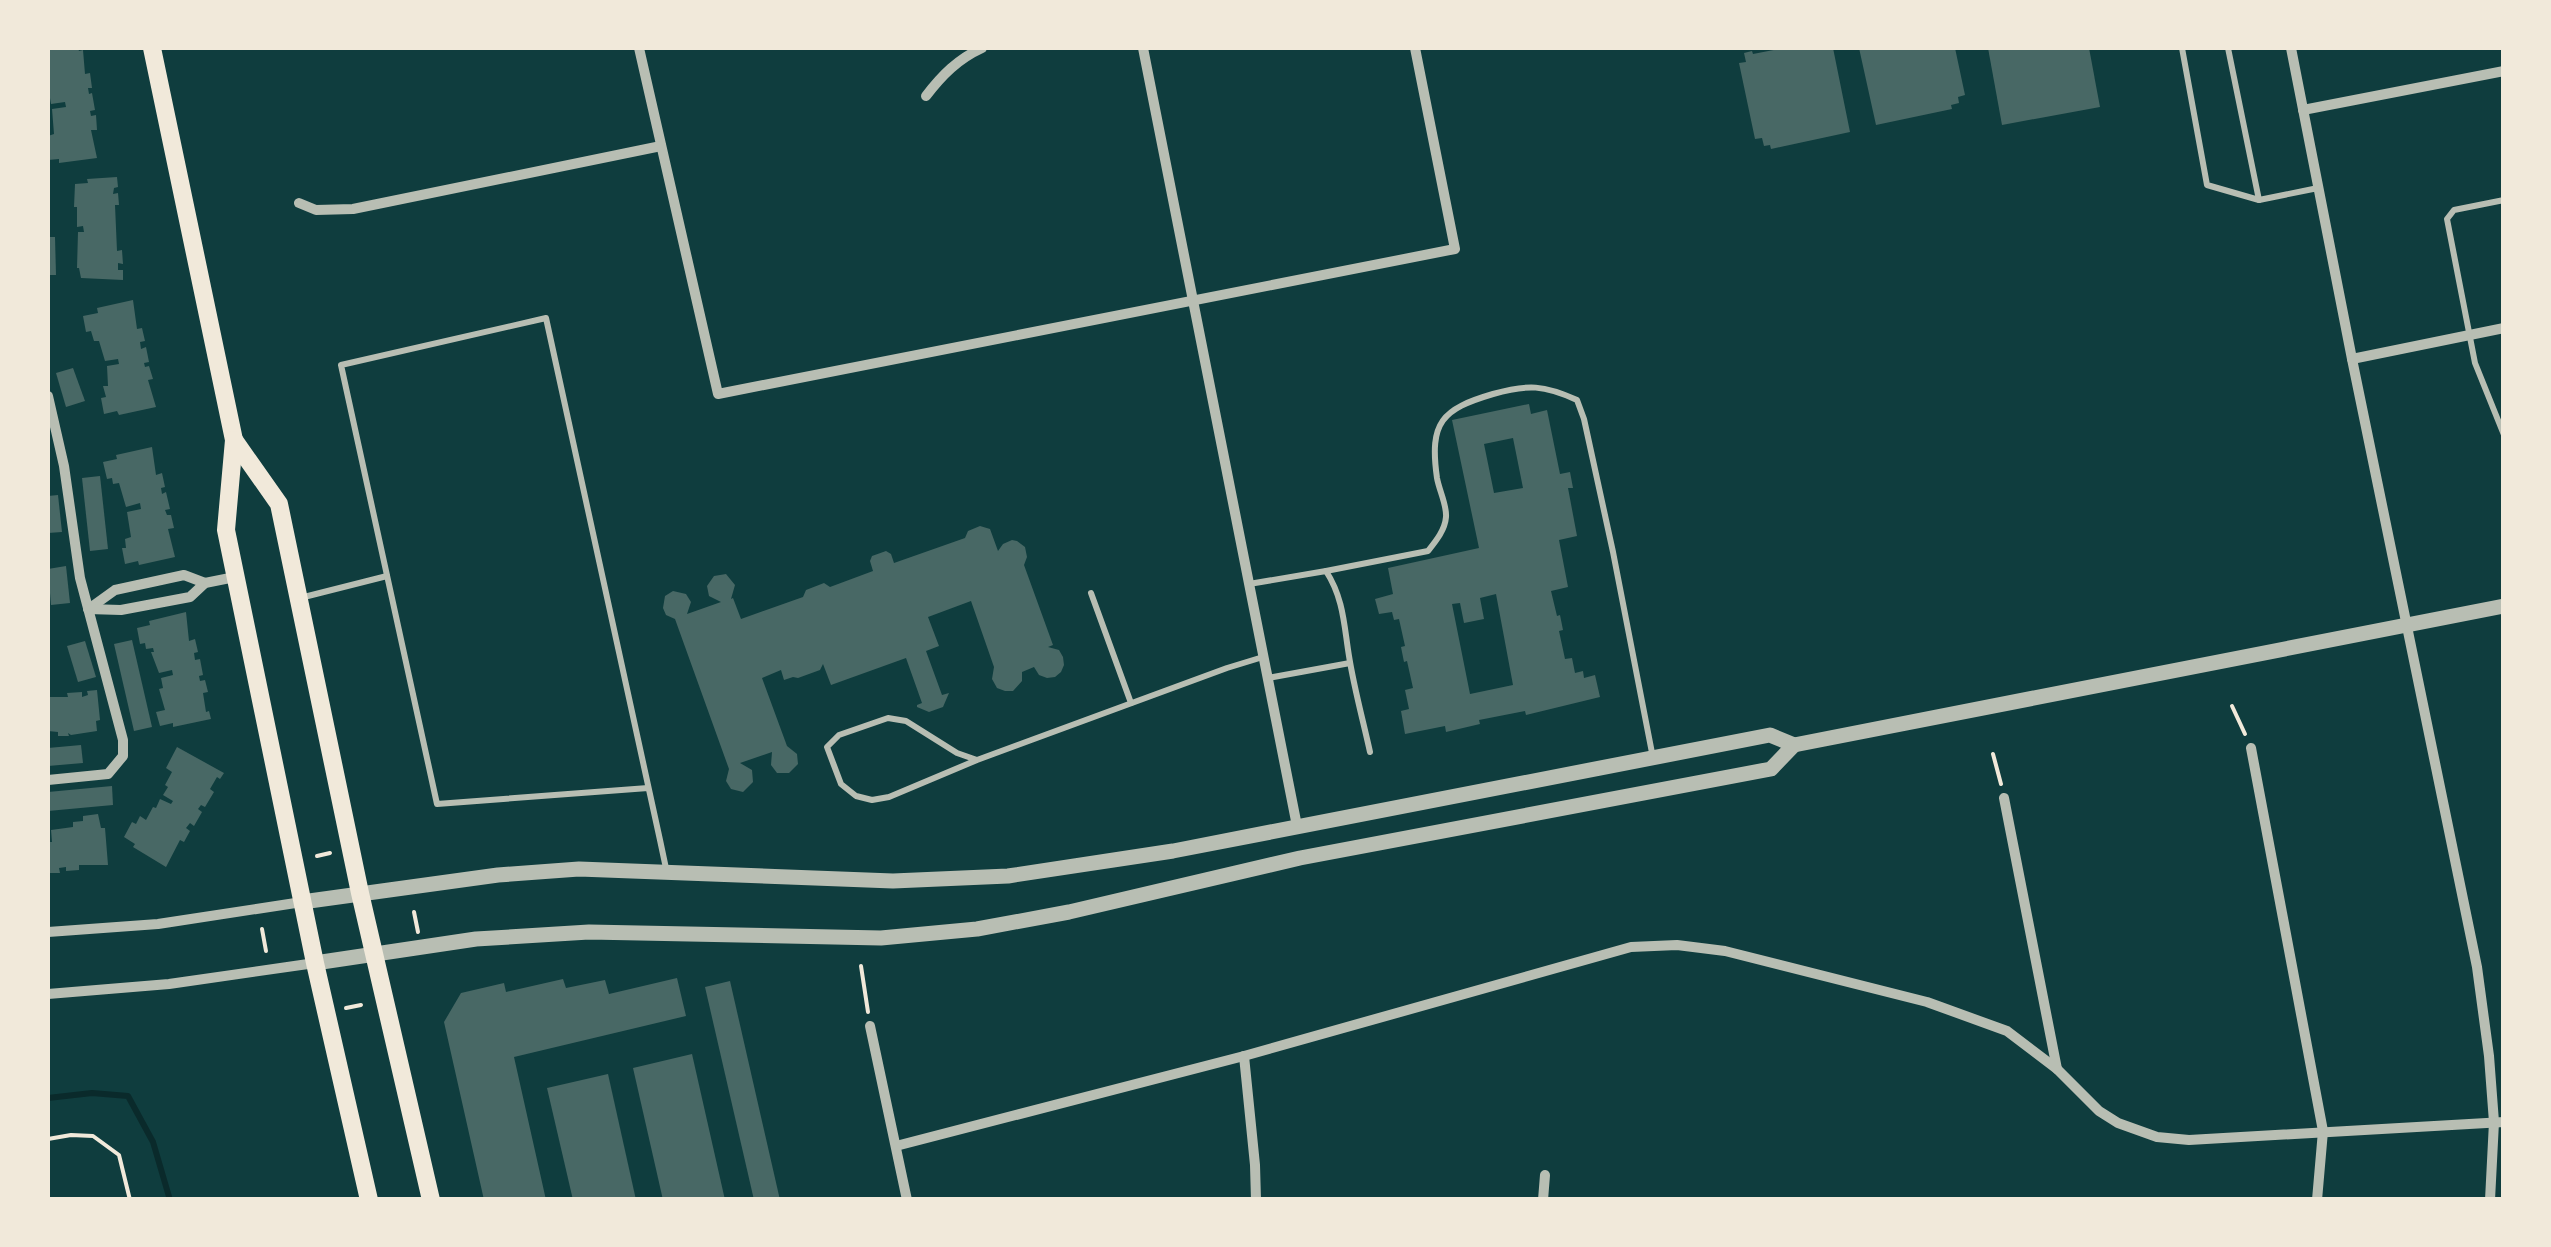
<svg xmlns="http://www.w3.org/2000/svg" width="2551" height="1247" viewBox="0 0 2551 1247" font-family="'Roboto Condensed',sans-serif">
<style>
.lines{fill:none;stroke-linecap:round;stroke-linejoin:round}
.stream{stroke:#0a2a2b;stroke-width:6}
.building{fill:#486865;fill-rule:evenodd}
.path{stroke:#f1e9da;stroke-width:4}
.service{stroke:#b8beb3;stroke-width:6}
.minor{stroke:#b8beb3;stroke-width:10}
.tertiary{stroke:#b8beb3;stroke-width:15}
.secondary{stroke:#f1e9da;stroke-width:18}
</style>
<rect width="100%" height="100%" fill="#0f3d3e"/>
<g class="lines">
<polyline class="stream" points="48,1098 92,1093 128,1096 153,1142 170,1200"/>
</g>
<g class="building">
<polygon points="78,48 79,51 83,50 85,74 90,73 92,88 88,88 89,94 92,93 95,110 90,111 91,116 96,115 97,130 91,130 97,158 59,163 59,159 48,160 48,136 54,134 52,109 66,107 65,102 51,104 48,86 48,50"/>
<polygon points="1784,48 1833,48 1850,132 1771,149 1770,145 1764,146 1762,138 1755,139 1739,63 1746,62 1744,53 1752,51 1753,54"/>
<polygon points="1859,48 1955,48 1965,95 1958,97 1959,103 1951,105 1952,109 1876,125"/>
<polygon points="1988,48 2089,48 2100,107 2002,125"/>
<polygon points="117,177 118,187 114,188 113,194 118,193 119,205 115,205 117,251 122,250 123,264 118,263 118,270 123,270 123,280 81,278 79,268 77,268 78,232 84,232 83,226 77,227 77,207 74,207 75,184 88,183 87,179"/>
<polygon points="48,237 55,237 56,275 48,275"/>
<polygon points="133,300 137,329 142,328 145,341 140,342 141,349 146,347 149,362 144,363 145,367 149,366 153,379 148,380 156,407 119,415 117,411 104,414 101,398 106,397 103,386 108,386 107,366 119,364 118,359 105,361 99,341 94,341 91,331 86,332 83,316 98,313 97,308"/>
<polygon points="73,368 85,401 66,407 56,373"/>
<path d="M1529,404L1531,414L1547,410L1560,474L1570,472L1573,488H1568L1577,536L1559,540L1568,587L1551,591L1557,616L1560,615L1563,630L1559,631L1565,659L1572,658L1575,673L1583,671L1584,678L1595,675L1600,697L1526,715L1525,711L1479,720L1480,724L1446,732L1445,726L1405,734L1401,711L1409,709L1405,690L1413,688L1407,661L1404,662L1401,647L1405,646L1399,619L1394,620L1392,612L1379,614L1375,599L1393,594L1388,568L1479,548L1452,420ZM1513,438L1523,488L1494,493L1484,444ZM1496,594L1513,685L1470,694L1452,604L1460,603L1464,623L1484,619L1480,598Z"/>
<polygon points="152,447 156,475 162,473 165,487 161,488 162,494 166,492 170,509 165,510 167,515 171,515 174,528 168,529 175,557 139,565 138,561 125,564 122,548 126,548 125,539 131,537 127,512 141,509 140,503 126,507 119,483 113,484 112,478 107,479 103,462 117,459 116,455"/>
<polygon points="100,476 108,549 90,551 82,478"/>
<polygon points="58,495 62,532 48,533 48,496"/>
<polygon points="980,526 990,529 998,551 1003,544 1012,540 1017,541 1025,547 1027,557 1024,565 1053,645 1048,647 1059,650 1063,657 1064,665 1061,672 1055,677 1047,678 1039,675 1034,667 1022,672 1022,681 1013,691 1005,691 997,688 992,679 994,667 971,601 928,617 939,646 926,651 942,695 949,693 943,707 929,712 917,707 917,705 922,703 906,658 831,685 823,664 820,670 798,678 793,677 784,680 781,670 762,678 787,746 797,754 798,764 789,773 777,773 771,765 772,752 740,763 752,770 753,782 743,792 731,789 726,781 729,769 675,619 666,615 663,608 665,596 673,591 686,594 691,602 687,614 721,602 709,596 707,586 714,576 726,574 735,585 731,599 733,598 741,619 803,597 806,590 824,583 830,587 873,571 870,561 872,556 886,551 891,554 894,563 965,538 968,531"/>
<polygon points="66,566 70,603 51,605 48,569"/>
<polygon points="186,612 189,641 195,639 198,652 194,653 195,660 200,659 203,675 199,676 200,681 205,680 208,692 203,693 206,712 209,711 211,719 173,727 173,723 160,726 156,712 165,710 159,689 163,688 161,678 173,675 172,670 159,673 151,652 154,652 153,648 146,649 145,643 140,644 137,628 150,625 149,621"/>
<polygon points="132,640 152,727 134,731 114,644"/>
<polygon points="85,641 96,677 78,682 67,646"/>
<polygon points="97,690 100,720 96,721 97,731 71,735 68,733 69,736 58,736 58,732 48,731 48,697 68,697 67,693 82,692 82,697 88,695 87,691"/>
<polygon points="81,745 83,763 48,766 48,748"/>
<polygon points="177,747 224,773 220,779 217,777 210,789 214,792 205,807 201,805 198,809 202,812 194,826 190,823 186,828 190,831 184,842 180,840 166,867 133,847 135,844 124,837 132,822 136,824 140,816 146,820 153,807 156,808 160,799 171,804 173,801 163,795 168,787 165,785 172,772 166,768"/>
<polygon points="112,786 113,805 48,811 48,792"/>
<polygon points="98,814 101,828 105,828 108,865 79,865 79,870 66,871 66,867 59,868 60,873 48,873 48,842 52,842 51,830 73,827 73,822 83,821 83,816"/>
<polygon points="677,978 686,1016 514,1057 546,1200 484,1200 444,1022 461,993 504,983 506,992 563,979 566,988 605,980 609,994"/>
<polygon points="730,981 780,1200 754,1200 705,987"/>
<polygon points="692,1054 725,1200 663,1200 633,1068"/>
<polygon points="608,1074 636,1200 573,1200 547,1088"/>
</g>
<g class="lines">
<g class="path">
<polyline points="2232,706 2245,734"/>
<polyline points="1993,754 2001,784"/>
<polyline points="317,856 330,853"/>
<polyline points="414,912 418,932"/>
<polyline points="262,929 266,951"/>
<polyline points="861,966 868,1012"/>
<polyline points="346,1008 361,1005"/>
<polyline points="48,1139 71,1135 93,1136 119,1155 130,1200"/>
</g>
<g class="service">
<polyline points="2182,48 2207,185 2259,200"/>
<polyline points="2228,48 2259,200 2318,188"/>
<polyline points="2504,200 2454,210 2447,219 2475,363 2504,435"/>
<path d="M1326,571L1428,551C1436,541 1445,530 1446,517C1447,505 1439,490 1437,478C1429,422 1442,409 1493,394C1528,384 1544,385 1577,400L1584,419L1613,552L1653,758"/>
<path d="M1249,584L1326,571C1344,599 1344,626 1349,656C1354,688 1363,720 1370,752"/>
<polyline points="1091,593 1131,703"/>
<polyline points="300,598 387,576"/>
<polyline points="1268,678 1350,663"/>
<polyline points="977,760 889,797 872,800 856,796 841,784 827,747 839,735 888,718 906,721 957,753 977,760 1227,668 1263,657"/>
<polyline points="648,788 437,804 341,365 546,318 660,840 667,873"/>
</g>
<g class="minor">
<polyline points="639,48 718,394 1455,249 1415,48"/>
<polyline points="1143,48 1297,826"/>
<polyline points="2291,48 2352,359 2477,967 2489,1056 2494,1122 2490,1200"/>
<path d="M926,96C942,75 958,59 982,48"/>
<polyline points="2303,110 2504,71"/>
<polyline points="299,203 316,210 353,209 661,146"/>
<polyline points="2352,359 2504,328"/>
<polyline points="48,396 64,466 80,578 123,740 123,756 108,774 48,780"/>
<polyline points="90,608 115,590 184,575 205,583"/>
<polyline points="88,609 121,610 190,597 205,583 235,577"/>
<polyline points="2251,748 2323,1131 2317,1200"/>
<polyline points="2004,798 2057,1069"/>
<polyline points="48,932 158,924 302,902"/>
<polyline points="48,994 169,984 315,963"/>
<polyline points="870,1026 907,1200"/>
<polyline points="1244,1056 1255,1165 1256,1200"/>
<polyline points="896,1146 1244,1056 1631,947 1677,945 1725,951 1927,1002 2007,1031 2057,1069 2099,1111 2118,1123 2157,1137 2189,1140 2504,1122"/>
<polyline points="1543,1200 1545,1175"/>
</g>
<g class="tertiary">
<polyline points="302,902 498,875 579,869 893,881 1008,876 1173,851 1770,735 1794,745 2504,606"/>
<polyline points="315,963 476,939 589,932 881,938 977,929 1069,912 1300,858 1771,769 1794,745"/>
</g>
<g class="secondary">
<polyline points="152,48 234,440 226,530 315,963 369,1200"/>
<polyline points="234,440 279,504 360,893 431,1200"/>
</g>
</g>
<rect width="2551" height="1247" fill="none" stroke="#f1e9da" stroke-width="100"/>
</svg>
